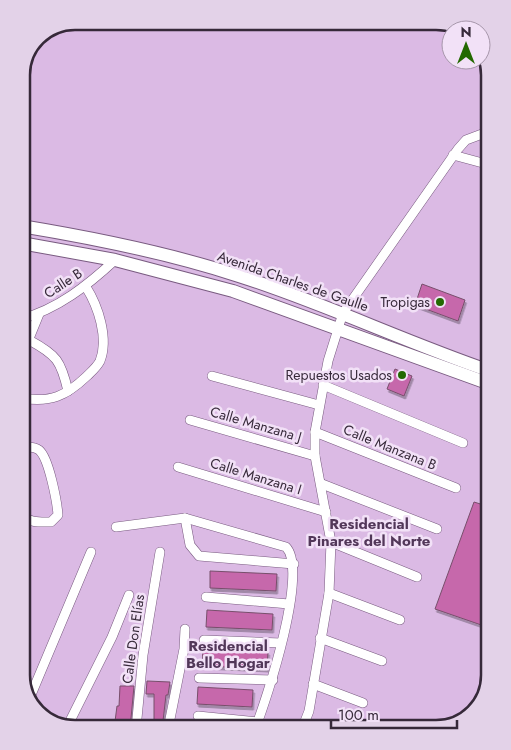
<svg xmlns="http://www.w3.org/2000/svg" width="511" height="750" viewBox="0 0 511 750" font-family="Jost,sans-serif">
<style>
.building{fill:#c667ab;stroke:#774f6b;filter:url(#shadow)}
.lines{fill:none;stroke-linecap:round;stroke-linejoin:round}
.street-casing{stroke:#795b80;stroke-width:10}
.primary-casing{stroke:#795b80;stroke-width:14}
.street{stroke:#fff;stroke-width:9}
.primary{stroke:#fff;stroke-width:12}
.poi-dot{fill:#236901;stroke:#f2e1f7;stroke-width:2}
.labels{text-anchor:middle;dominant-baseline:central;stroke-width:5;stroke-linejoin:round;paint-order:stroke}
.street-label{font-size:14px;fill:#362939;stroke:#f2e1f7}
.poi-label{font-size:14px;fill:#362939;stroke:#f2e1f7;text-anchor:end}
.neighbourhood-label{font-size:15px;font-weight:bold;fill:#523759;stroke:#f2e1f7}
.rim{fill:none;stroke:#362939;stroke-width:2.5}
</style>
<defs>
<filter id="shadow"><feDropShadow dx="1.5" dy="3" stdDeviation="0" flood-color="#0004"/></filter>
</defs>
<rect width="100%" height="100%" fill="#dbbae4"/>
<g class="building">
<polygon points="422,284 465,300 458,321 415,305"/>
<polygon points="395,369 412,376 404,396 387,389"/>
<polygon points="474,502 490,507 490,628 435,609"/>
<polygon points="210,571 277,574 276,591 210,588"/>
<polygon points="207,610 273,614 272,630 206,627"/>
<polygon points="203,649 268,652 267,669 202,666"/>
<polygon points="147,681 170,682 168,695 166,695 163,721 154,720 154,694 146,694"/>
<polygon points="120,686 134,686 130,729 114,729 117,706 119,706"/>
<polygon points="198,687 253,690 252,707 197,704"/>
</g>
<g class="lines">
<g class="street-casing">
<g id="street">
<polyline points="453,155 490,165"/>
<path d="M21,319C58,309 88,285 115,260"/>
<path d="M29,340C57,355 61,361 68,391"/>
<polyline points="21,358 39,314"/>
<polyline points="212,376 319,405"/>
<polyline points="323,385 463,443"/>
<path d="M21,398C51,403 66,396 87,376C92,371 97,367 100,361C109,338 98,306 86,287"/>
<polyline points="190,420 315,456"/>
<polyline points="315,432 456,488"/>
<polyline points="178,467 326,512"/>
<polyline points="322,484 437,529"/>
<path d="M21,515C30,523 39,522 51,522L58,515C57,502 49,458 39,450C35,447 31,447 27,447L21,434"/>
<polyline points="185,518 190,545 199,556 294,564"/>
<path d="M116,527L185,518L286,547C309,571 267,698 255,729"/>
<polyline points="331,542 417,577"/>
<polyline points="329,593 400,620"/>
<polyline points="206,597 289,604"/>
<polyline points="320,638 382,661"/>
<polyline points="204,640 281,643"/>
<polyline points="199,678 273,680"/>
<polyline points="313,684 363,703"/>
<polyline points="28,702 91,552"/>
<polyline points="198,716 258,722"/>
<polyline points="67,727 112,637 129,595"/>
<polyline points="136,729 143,655 160,552"/>
<polyline points="168,729 184,649 185,629"/>
<polyline points="302,729 309,711 329,593 331,542 315,456 315,432 328,361 343,313 458,149 466,140 490,131"/>
</g>
</g>
<g class="primary-casing">
<g id="primary">
<path d="M21,226C94,238 169,253 239,276C324,303 405,342 490,371"/>
<polyline points="21,243 115,260 233,291 490,384"/>
</g>
</g>
<use href="#street" class="street"/>
<use href="#primary" class="primary"/>
</g>
<g class="poi-dot">
<circle cx="440" cy="302" r="5"/>
<circle cx="402" cy="375" r="5"/>
</g>
<g class="labels">
<g class="street-label">
<text transform="translate(293 281) rotate(19)">Avenida Charles de Gaulle</text>
<text transform="translate(63 283) rotate(-33)">Calle B</text>
<text transform="translate(256 424) rotate(16)">Calle Manzana J</text>
<text transform="translate(390 447) rotate(22)">Calle Manzana B</text>
<text transform="translate(256 476) rotate(17)">Calle Manzana I</text>
<text transform="translate(133 639) rotate(-82)">Calle Don Elías</text>
</g>
<g class="poi-label">
<text x="430" y="302">Tropigas</text>
<text x="392" y="375">Repuestos Usados</text>
</g>
<g class="neighbourhood-label">
<text x="369" y="524">Residencial<tspan x="369" dy="17">Pinares del Norte</tspan></text>
<text x="228" y="646">Residencial<tspan x="228" dy="17">Bello Hogar</tspan></text>
</g>
</g>
<path d="M0 0H511V750H0ZM75 30H436A45 45 0 0 1 481 75V675A45 45 0 0 1 436 720H75A45 45 0 0 1 30 675V75A45 45 0 0 1 75 30Z" fill="#e3d2e8" fill-rule="evenodd"/>
<path class="rim" d="M75 30H436A45 45 0 0 1 481 75V675A45 45 0 0 1 436 720H75A45 45 0 0 1 30 675V75A45 45 0 0 1 75 30Z"/>
<g transform="translate(466 45)"><circle r="24" fill="#f2e1f7" stroke="#a797ab"/>
<path d="M0-4L9 19L0 12L-9 19Z" fill="#236901"/>
<text y="-8" font-size="14" font-weight="bold" text-anchor="middle" fill="#362939">N</text>
</g>
<path d="M331 720v8h126v-8" fill="none" stroke="#362939" stroke-width="2.5"/>
<text x="338" y="720" font-size="15" fill="#362939" stroke="#f2e1f7" stroke-width="4" paint-order="stroke">100 m</text>
</svg>
